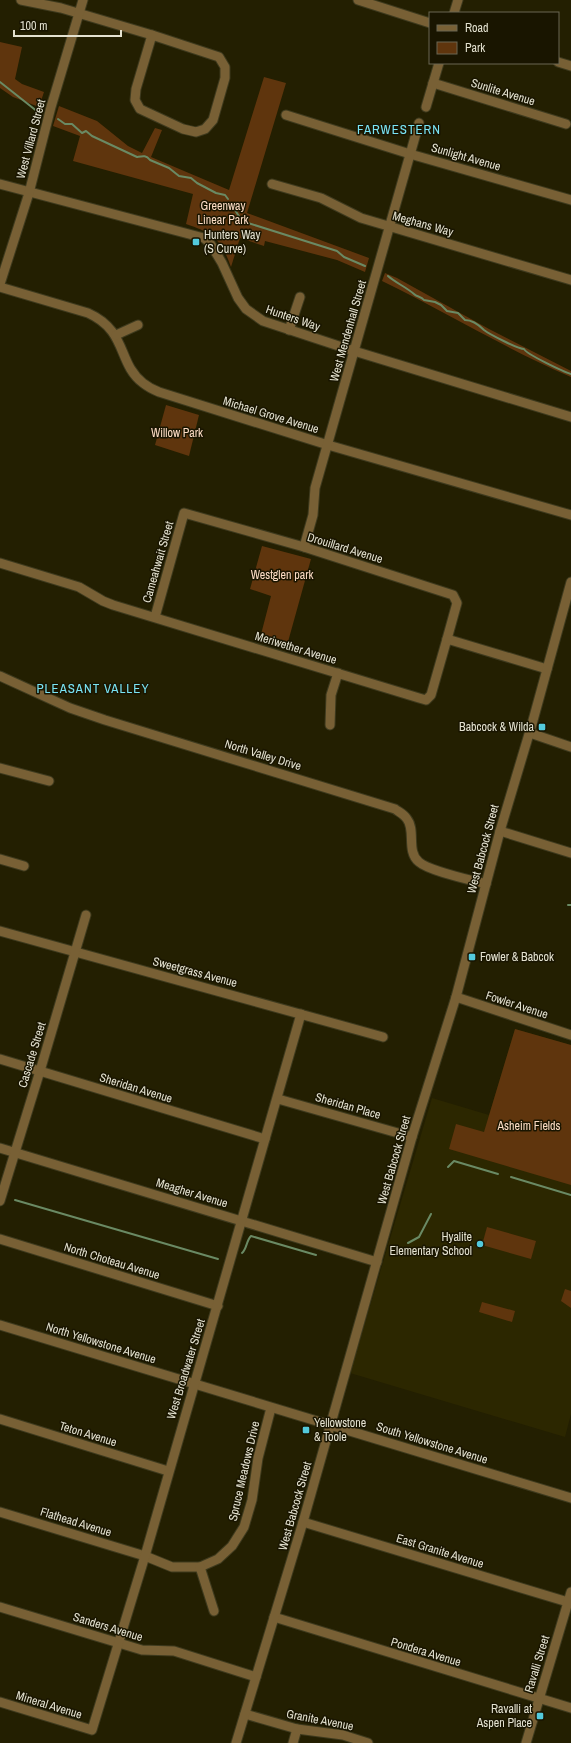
<svg xmlns="http://www.w3.org/2000/svg" width="571" height="1743" viewBox="0 0 571 1743" font-family="'Archivo Narrow',sans-serif">
<style>
.built{fill:#2c2700}
.green{fill:#5f350d}
.lines{fill:none;stroke-linecap:round;stroke-linejoin:round}
.stream{stroke:#6a8a64;stroke-width:2}
.minor-casing{stroke:#3e3a1e;stroke-width:11}
.minor{stroke:#786035;stroke-width:9}
.poi-dot{fill:#53cadc;stroke:#191500;stroke-width:1.5}
.labels{text-anchor:middle;dominant-baseline:central;stroke-width:3;stroke-linejoin:round;paint-order:stroke}
.street-label{font-size:12px;fill:#e4e2d0;stroke:#191500}
.park-label{font-size:12px;fill:#fcdcc4;stroke:#191500}
.poi-label{font-size:12px;fill:#e4e2d0;stroke:#191500;text-anchor:start}
.neighbourhood-label{font-size:13px;letter-spacing:1px;fill:#7ae4f4;stroke:#191500}
</style>
<rect width="100%" height="100%" fill="#231f01"/>
<polygon class="built" points="515,1029 571,1045 571,1414 565,1437 350,1373 432,1098 489,1115"/>
<g class="green">
<polygon points="0,42 22,47 15,79 22,84 44,92 39,107 13,97 0,88"/>
<path d="M264,77L286,83L247,213L369,258L365,272L337,260L265,241L264,246L240,238L231,267C221,239 213,233 186,224L193,194L73,161L80,136L53,126L59,106L97,121L128,146L142,153L155,128L162,130L151,157L229,190Z"/>
<path d="M385,273L397,278L489,329L571,371V377C506,349 446,312 382,281Z"/>
<polygon points="166,405 199,415 189,456 155,445"/>
<polygon points="262,546 311,559 286,649 259,642 271,596 250,589"/>
<polygon points="515,1029 571,1045 571,1185 449,1149 456,1124 484,1132"/>
<polygon points="487,1227 536,1241 531,1259 482,1245"/>
<polygon points="565,1289 571,1291 571,1308 561,1301"/>
<polygon points="482,1302 515,1311 512,1322 479,1312"/>
</g>
<g class="lines">
<g class="stream">
<polyline points="0,82 38,112"/>
<path d="M58,119L65,124H72L82,133L86,131L92,136L137,157C143,156 146,155 150,160L169,168L179,176L191,178L197,183L216,193L225,195L228,199"/>
<polyline points="232,205 240,218 248,223 337,251 344,257 365,266"/>
<path d="M388,276C396,283 406,287 414,294C417,297 421,296 424,300L435,302L441,305L447,311L458,313L465,320C473,320 479,325 484,330C489,334 518,349 524,349C526,354 564,372 571,374"/>
<polyline points="568,905 571,905"/>
<polyline points="448,1167 454,1161 498,1174"/>
<polyline points="511,1177 571,1195"/>
<polyline points="15,1200 218,1259"/>
<polyline points="408,1243 419,1237 431,1214"/>
<path d="M242,1253C247,1249 246,1241 251,1236L316,1255"/>
</g>
<g class="minor-casing">
<g id="minor">
<polyline points="21,0 61,8 152,35"/>
<polyline points="358,0 430,23"/>
<polyline points="454,13 458,0"/>
<polygon points="152,35 219,57 225,67 225,78 213,120 205,129 196,132 183,129 140,109 135,100 136,89"/>
<polyline points="558,62 571,66"/>
<polyline points="433,83 566,124"/>
<polyline points="426,107 439,63"/>
<polyline points="286,115 410,154 571,200"/>
<polyline points="0,184 204,238 210,243 222,263 238,298 246,309 263,321 354,351 571,417"/>
<polyline points="272,184 321,198 361,218 571,280"/>
<polyline points="0,284 29,193 51,107 83,0"/>
<path d="M0,287L88,313C128,331 117,363 143,383C148,387 154,390 159,392L328,445L571,515"/>
<polyline points="289,330 300,297"/>
<polyline points="116,335 138,325"/>
<polyline points="304,547 313,515 315,488 419,123"/>
<polyline points="0,563 79,587 103,601 113,605 419,698 426,700 431,695 447,639 547,669"/>
<polyline points="155,617 184,513 304,547 453,595 457,603 447,639"/>
<path d="M0,676L70,708L105,720L395,809C399,812 404,814 407,819C416,830 406,852 419,862C429,871 471,880 486,884"/>
<polyline points="330,725 331,695 338,673"/>
<polyline points="530,733 571,747"/>
<polyline points="0,768 49,781"/>
<polyline points="500,831 571,853"/>
<polyline points="0,859 24,866"/>
<polyline points="0,931 383,1037"/>
<polyline points="456,997 571,1035"/>
<polyline points="0,1059 265,1139"/>
<polyline points="278,1099 412,1137"/>
<polyline points="0,1148 377,1262"/>
<polyline points="0,1201 40,1071 86,915"/>
<polyline points="0,1239 218,1306"/>
<polyline points="0,1325 571,1498"/>
<polyline points="0,1419 168,1471"/>
<polyline points="0,1512 145,1556 172,1567 200,1567 218,1559 232,1546 244,1527 252,1500 258,1458 271,1408"/>
<polyline points="303,1522 571,1603"/>
<polyline points="200,1567 214,1611"/>
<polyline points="0,1607 142,1650 174,1651 256,1677"/>
<polyline points="274,1617 571,1708"/>
<polyline points="0,1702 92,1730 145,1556 301,1014"/>
<polyline points="245,1714 297,1729 343,1735 368,1743"/>
<polyline points="236,1743 303,1522 412,1137 456,997 500,831 532,724 571,582"/>
<polyline points="293,1743 297,1729"/>
<polyline points="526,1743 571,1592"/>
</g>
</g>
<use href="#minor" class="minor"/>
</g>
<g class="poi-dot">
<rect x="192" y="238" width="8" height="8" rx="2"/>
<rect x="538" y="723" width="8" height="8" rx="2"/>
<rect x="468" y="953" width="8" height="8" rx="2"/>
<circle cx="480" cy="1244" r="4"/>
<rect x="302" y="1426" width="8" height="8" rx="2"/>
<rect x="536" y="1712" width="8" height="8" rx="2"/>
</g>
<g class="labels">
<g class="street-label">
<text transform="translate(503 92) rotate(17)">Sunlite Avenue</text>
<text transform="translate(31 139) rotate(-75)">West Villard Street</text>
<text transform="translate(466 157) rotate(16)">Sunlight Avenue</text>
<text transform="translate(423 224) rotate(16)">Meghans Way</text>
<text transform="translate(293 318) rotate(19)">Hunters Way</text>
<text transform="translate(348 331) rotate(-74)">West Mendenhall Street</text>
<text transform="translate(271 415) rotate(17)">Michael Grove Avenue</text>
<text transform="translate(345 548) rotate(17)">Drouillard Avenue</text>
<text transform="translate(158 562) rotate(-74)">Cameahwait Street</text>
<text transform="translate(296 648) rotate(17)">Meriwether Avenue</text>
<text transform="translate(263 755) rotate(17)">North Valley Drive</text>
<text transform="translate(483 849) rotate(-75)">West Babcock Street</text>
<text transform="translate(195 972) rotate(15)">Sweetgrass Avenue</text>
<text transform="translate(517 1005) rotate(18)">Fowler Avenue</text>
<text transform="translate(32 1055) rotate(-73)">Cascade Street</text>
<text transform="translate(136 1088) rotate(17)">Sheridan Avenue</text>
<text transform="translate(348 1106) rotate(16)">Sheridan Place</text>
<text transform="translate(394 1160) rotate(-74)">West Babcock Street</text>
<text transform="translate(192 1193) rotate(17)">Meagher Avenue</text>
<text transform="translate(112 1261) rotate(17)">North Choteau Avenue</text>
<text transform="translate(101 1343) rotate(17)">North Yellowstone Avenue</text>
<text transform="translate(186 1369) rotate(-73)">West Broadwater Street</text>
<text transform="translate(88 1434) rotate(17)">Teton Avenue</text>
<text transform="translate(432 1443) rotate(17)">South Yellowstone Avenue</text>
<text transform="translate(244 1471) rotate(-77)">Spruce Meadows Drive</text>
<text transform="translate(295 1506) rotate(-74)">West Babcock Street</text>
<text transform="translate(76 1522) rotate(17)">Flathead Avenue</text>
<text transform="translate(440 1551) rotate(17)">East Granite Avenue</text>
<text transform="translate(108 1627) rotate(17)">Sanders Avenue</text>
<text transform="translate(426 1652) rotate(17)">Pondera Avenue</text>
<text transform="translate(537 1664) rotate(-73)">Ravalli Street</text>
<text transform="translate(49 1705) rotate(17)">Mineral Avenue</text>
<text transform="translate(320 1720) rotate(11)">Granite Avenue</text>
</g>
<g class="park-label">
<text x="223" y="206">Greenway<tspan x="223" dy="14">Linear Park</tspan></text>
<text x="177" y="433">Willow Park</text>
<text x="282" y="575">Westglen park</text>
<text x="529" y="1126">Asheim Fields</text>
</g>
<g class="poi-label">
<text x="204" y="235">Hunters Way<tspan x="204" dy="14">(S Curve)</tspan></text>
<text x="534" y="727" text-anchor="end">Babcock &amp; Wilda</text>
<text x="480" y="957">Fowler &amp; Babcok</text>
<text x="472" y="1237" text-anchor="end">Hyalite<tspan x="472" dy="14">Elementary School</tspan></text>
<text x="314" y="1423">Yellowstone<tspan x="314" dy="14">&amp; Toole</tspan></text>
<text x="532" y="1709" text-anchor="end">Ravalli at<tspan x="532" dy="14">Aspen Place</tspan></text>
</g>
<g class="neighbourhood-label">
<text x="399" y="129">FARWESTERN</text>
<text x="93" y="688">PLEASANT VALLEY</text>
</g>
</g>
<rect x="429" y="12" width="130" height="52" fill="#191500" stroke="#6a6753"/>
<rect x="437" y="25" width="20" height="6" fill="#786035" stroke="#6a6753"/>
<text x="465" y="32" font-size="12" fill="#e4e2d0">Road</text>
<rect x="437" y="42" width="20" height="12" fill="#5f350d" stroke="#6a6753"/>
<text x="465" y="52" font-size="12" fill="#e4e2d0">Park</text>
<path d="M14 30v6h107v-6" fill="none" stroke="#e4e2d0" stroke-width="2"/>
<text x="20" y="30" font-size="12" fill="#e4e2d0" stroke="#191500" stroke-width="3" paint-order="stroke">100 m</text>
</svg>
